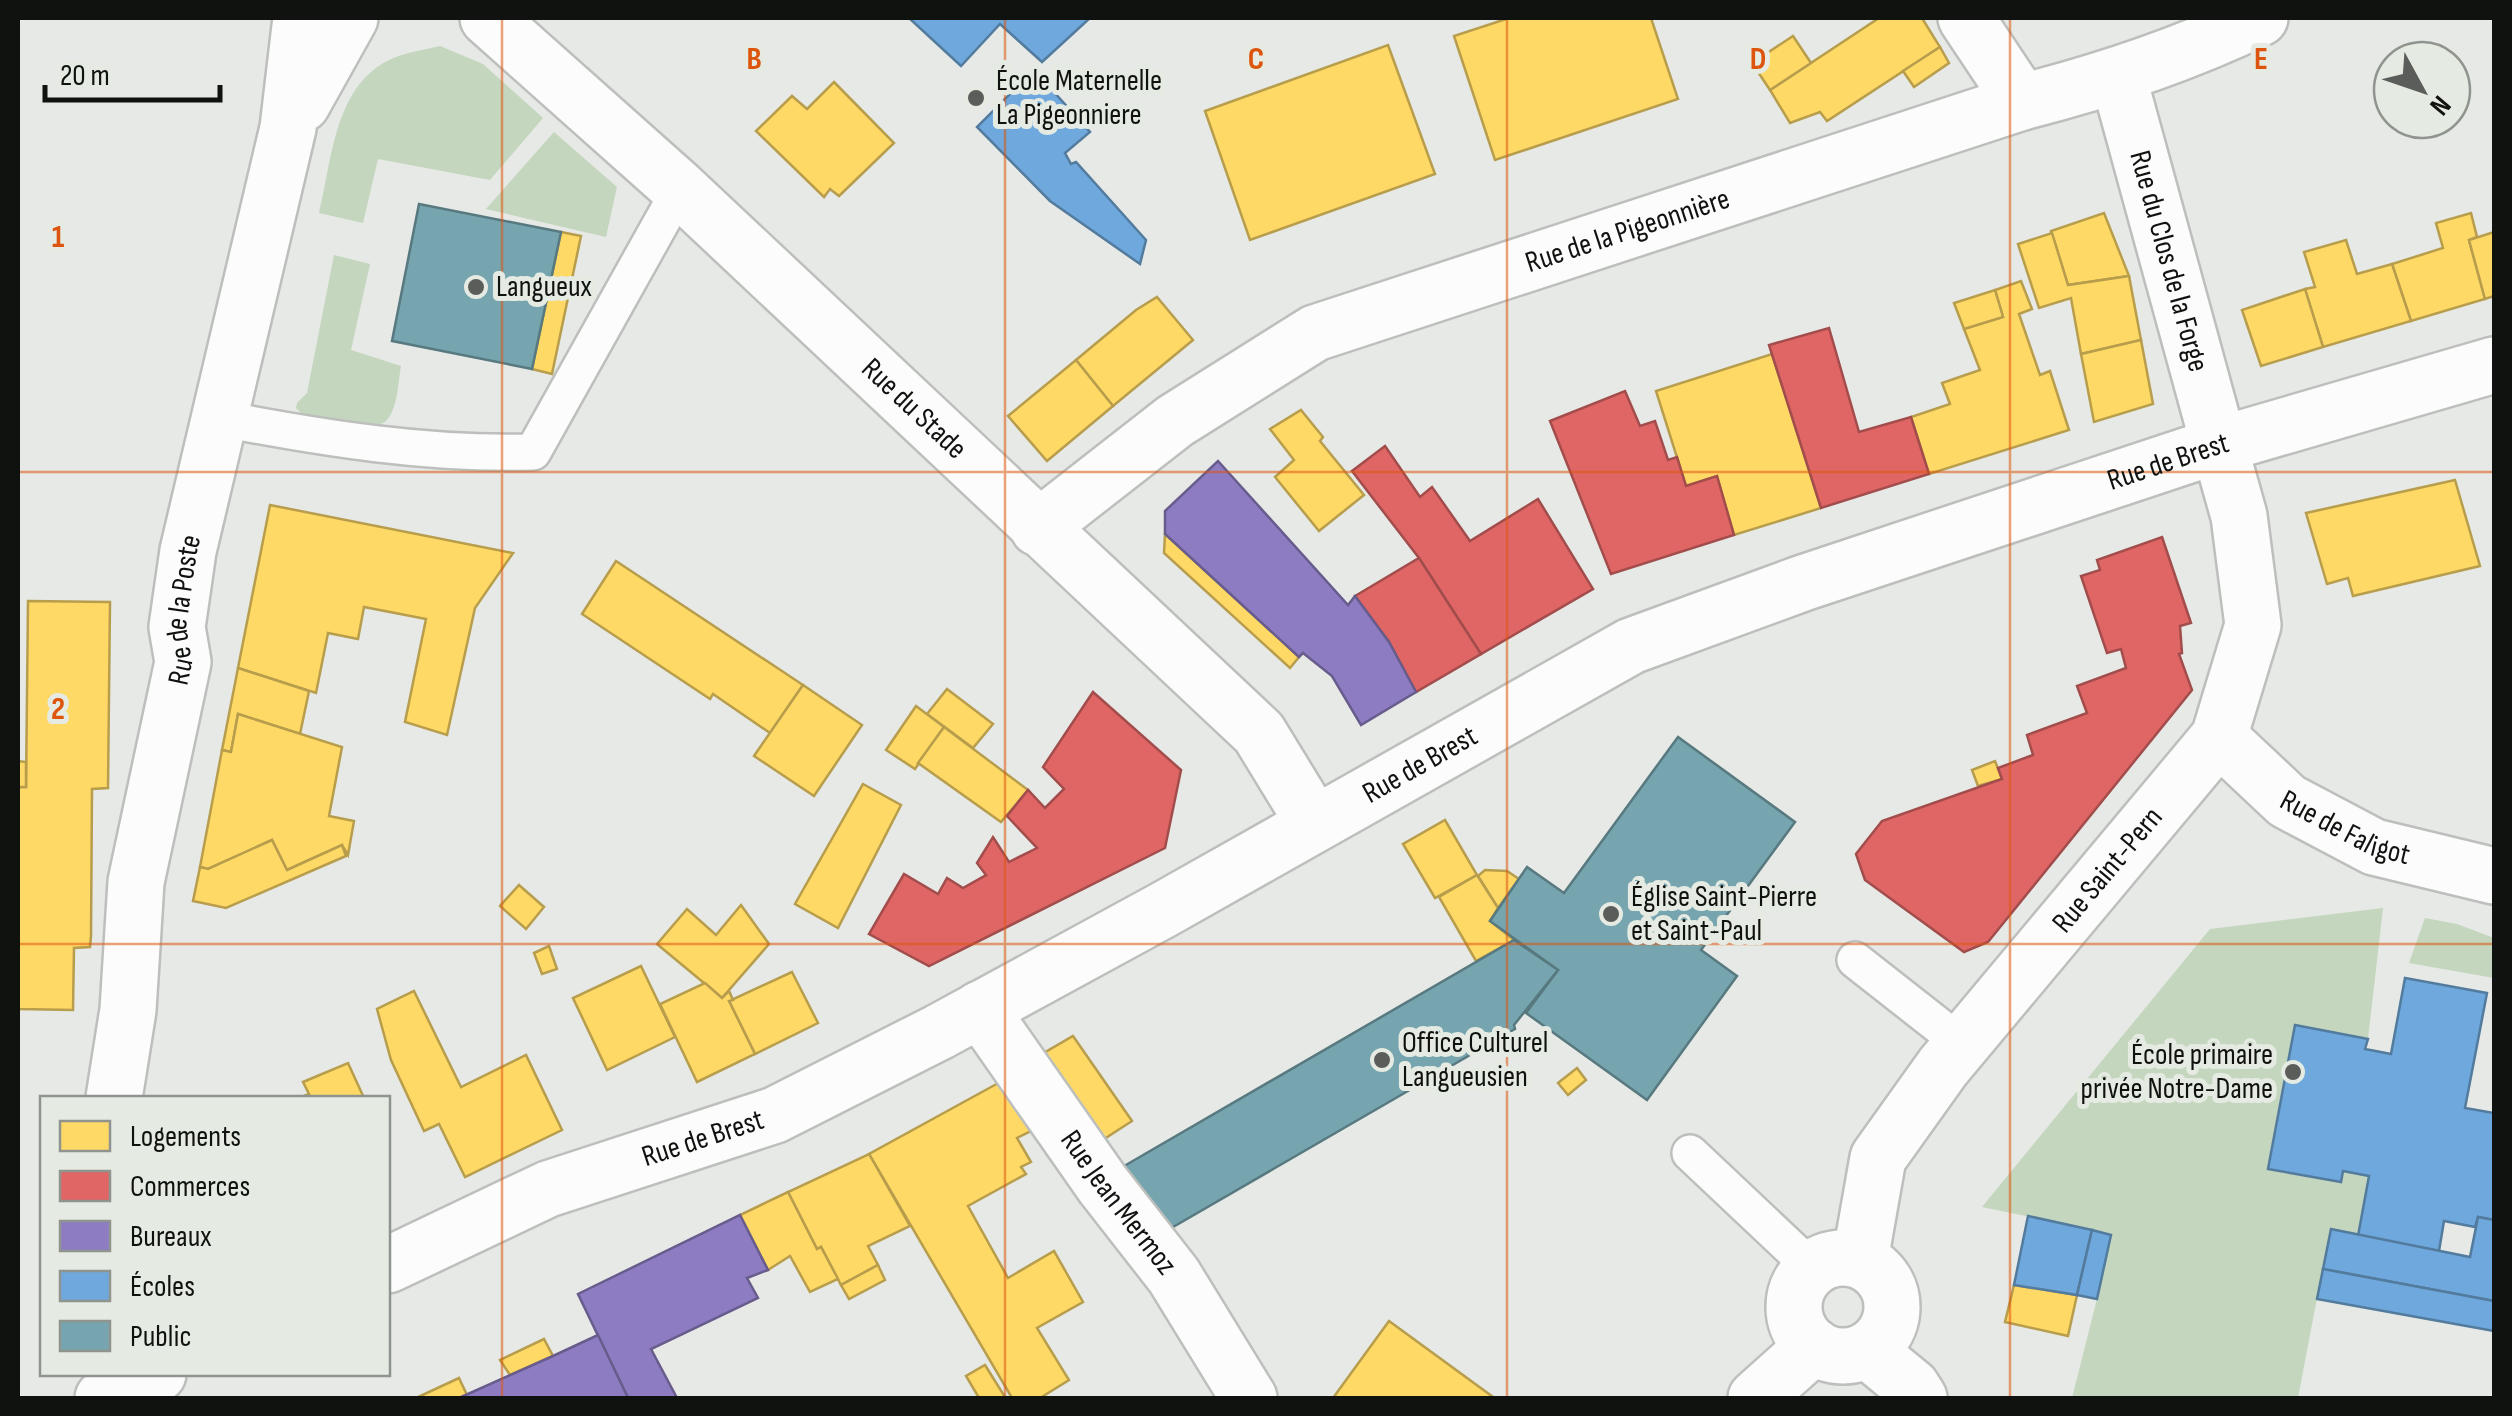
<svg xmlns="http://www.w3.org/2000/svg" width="2512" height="1416" viewBox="0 0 2512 1416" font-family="'Sofia Sans Condensed',sans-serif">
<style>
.green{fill:#c4d6be}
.homes{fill:#ffd966;stroke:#b79d4c;stroke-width:2.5}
.shops{fill:#e06666;stroke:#a24d4c;stroke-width:2.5}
.offices{fill:#8e7cc3;stroke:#685c8d;stroke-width:2.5}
.schools{fill:#6fa8dc;stroke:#527b9e;stroke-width:2.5}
.public{fill:#76a5af;stroke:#57797f;stroke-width:2.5}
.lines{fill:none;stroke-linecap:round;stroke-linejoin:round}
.lane-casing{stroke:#bdbfbc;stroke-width:40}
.street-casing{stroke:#bdbfbc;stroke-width:60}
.secondary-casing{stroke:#bdbfbc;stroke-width:60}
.lane{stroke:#fbfcfb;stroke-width:35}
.street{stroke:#fbfcfb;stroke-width:55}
.secondary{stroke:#fbfcfb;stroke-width:55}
.grid{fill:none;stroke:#dd550c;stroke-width:2.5;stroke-opacity:0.55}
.poi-dot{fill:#5b5d5a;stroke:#e5ebe3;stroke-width:4}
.labels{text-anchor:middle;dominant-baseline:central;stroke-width:10;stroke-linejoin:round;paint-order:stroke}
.poi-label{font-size:30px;fill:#10120f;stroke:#e5ebe3;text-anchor:start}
.street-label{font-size:30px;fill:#10120f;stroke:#e5ebe3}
.grid-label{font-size:32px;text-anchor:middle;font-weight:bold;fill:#dd550c;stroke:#e5ebe3;stroke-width:10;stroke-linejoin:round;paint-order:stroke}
</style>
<rect width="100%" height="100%" fill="#e6e9e5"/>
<g class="green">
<path d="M440,46L483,64L543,118L490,180L378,159L363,223L319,213C332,161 334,89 387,61C402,53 423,50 440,46Z"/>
<polygon points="554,132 617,187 606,237 486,209"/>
<path d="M334,255L370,264L351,350L401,366C398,381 398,408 387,420C375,434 321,418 302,414L296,408L297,403L307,393Z"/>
<polygon points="2383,908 2368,1039 2295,1026 2268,1168 2340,1182 2343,1171 2369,1176 2358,1234 2330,1230 2298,1398 2072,1398 2097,1299 2092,1230 1982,1207 2210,929"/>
<polygon points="2425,918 2457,924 2494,938 2494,978 2409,963"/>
</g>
<g class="homes">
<polygon points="1509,18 1651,18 1678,99 1495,160 1454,36"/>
<polygon points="1879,18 1922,18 1940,47 1827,121 1820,112 1790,123 1770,90"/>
<polygon points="1793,36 1811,63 1770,90 1752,63"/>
<polygon points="1388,45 1435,174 1250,240 1205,111"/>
<polygon points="1940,47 1949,63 1914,87 1903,71"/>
<polygon points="834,82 894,143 839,196 830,189 824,197 756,131 792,96 807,109"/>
<polygon points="2104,213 2129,276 2068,285 2051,231"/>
<polygon points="2471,213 2477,237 2469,240 2485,299 2411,321 2392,264 2443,248 2436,223"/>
<polygon points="561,232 581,236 552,374 532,369"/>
<polygon points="2494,232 2494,296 2485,299 2469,240"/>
<polygon points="2052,233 2068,285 2129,276 2141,340 2081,354 2071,298 2039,308 2018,244"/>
<polygon points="2346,240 2357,274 2392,264 2411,321 2323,347 2305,289 2315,287 2304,252"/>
<polygon points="2021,281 2032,309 2019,314 2040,375 2050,371 2069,430 1929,474 1911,417 1950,404 1942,383 1980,370 1964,329 2003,317 1995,290"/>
<polygon points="2305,289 2323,347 2261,366 2242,310"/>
<polygon points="1995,290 2003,317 1964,329 1954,303"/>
<polygon points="1157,297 1193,340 1113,406 1076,360 1136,310"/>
<polygon points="2141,340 2153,404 2094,422 2081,354"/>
<polygon points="1772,354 1821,508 1734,535 1717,476 1686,486 1656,391"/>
<polygon points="1076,360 1113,406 1047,461 1008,416"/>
<polygon points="1301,410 1323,437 1320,441 1364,495 1319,531 1275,477 1294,460 1270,429"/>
<polygon points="2455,480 2480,566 2353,596 2348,578 2327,584 2306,513"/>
<polygon points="270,505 513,553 475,608 447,735 405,722 426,619 364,607 358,639 328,633 316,693 238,668"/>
<polygon points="1165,534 1299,657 1290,668 1164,553"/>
<polygon points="616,561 803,685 770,733 713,694 710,699 582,614"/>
<polygon points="28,601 110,602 108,788 92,789 91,936 90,947 74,948 73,1010 18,1009 18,787 26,787"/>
<polygon points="238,668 309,691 300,734 238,714 231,752 222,750"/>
<polygon points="803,685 862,725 814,796 754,756"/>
<polygon points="947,689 993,724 973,748 927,714"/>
<polygon points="916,706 944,727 915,769 886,750"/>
<polygon points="238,714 342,747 329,816 354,821 348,855 342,845 287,870 272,840 208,869 200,867 222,750 231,752"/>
<polygon points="944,727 1028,790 1001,822 918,763"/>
<polygon points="18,761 26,762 26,787 18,787"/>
<polygon points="1995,761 2002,779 1978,786 1972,770"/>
<polygon points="863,784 901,805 838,928 795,904"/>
<polygon points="1445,820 1477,875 1435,898 1403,844"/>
<polygon points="272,840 287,870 342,845 346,856 226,908 193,901 200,867 208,869"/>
<polygon points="1485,870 1507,871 1519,879 1498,908 1478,876"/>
<polygon points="1477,875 1498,908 1490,921 1514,940 1476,961 1439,897"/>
<polygon points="519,885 544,907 526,929 500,906"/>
<polygon points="741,905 769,944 722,998 657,944 687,909 716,935"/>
<polygon points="549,946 557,969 542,974 534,953"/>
<polygon points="641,966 675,1037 607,1070 573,998"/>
<polygon points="792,972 818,1023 755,1054 729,1001"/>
<polygon points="705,983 722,998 729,991 733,1000 729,1001 755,1054 697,1082 660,1004"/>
<polygon points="414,991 461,1087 526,1055 562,1130 465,1177 439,1124 424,1131 391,1060 377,1009"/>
<polygon points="1073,1036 1132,1121 1098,1143 1037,1057"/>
<polygon points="348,1063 364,1098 299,1098 309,1094 303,1082"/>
<polygon points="1577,1068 1586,1080 1568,1095 1558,1083"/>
<polygon points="1002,1081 1039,1127 1017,1138 1031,1162 1021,1167 1026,1174 968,1206 1008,1278 1054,1251 1083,1302 1037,1328 1069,1380 1040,1398 1012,1398 869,1154"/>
<polygon points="869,1154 910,1226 868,1246 878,1265 841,1285 821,1247 817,1249 788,1192"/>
<polygon points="788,1192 817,1249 821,1247 838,1279 810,1292 790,1256 768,1270 740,1215"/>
<polygon points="878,1265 885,1280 849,1299 841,1285"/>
<polygon points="2014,1285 2077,1295 2068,1336 2005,1322"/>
<polygon points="1389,1321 1493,1397 1492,1398 1333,1398"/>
<polygon points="544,1339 553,1356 510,1375 500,1360"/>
<polygon points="985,1365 1005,1397 1003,1398 979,1398 966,1376"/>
<polygon points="459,1378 467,1395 459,1398 416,1398"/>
</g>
<g class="shops">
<polygon points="1829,328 1859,432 1911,417 1929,474 1821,508 1769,345"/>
<polygon points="1625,391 1640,426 1655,421 1668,460 1677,457 1686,486 1717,476 1734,535 1611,574 1550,421"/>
<polygon points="1385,446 1420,497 1432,487 1470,541 1538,499 1593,589 1481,654 1419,558 1352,471"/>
<polygon points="2162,537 2191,623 2180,626 2182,653 2179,654 2192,690 1988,942 1964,952 1865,880 1856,854 1882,821 2002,779 1998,768 2033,755 2027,735 2087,713 2077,686 2126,668 2121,649 2107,653 2081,576 2100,570 2097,560"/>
<polygon points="1419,558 1481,654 1416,692 1389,642 1355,596"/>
<polygon points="1093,692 1181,770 1165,848 929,966 869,934 904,874 938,894 947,878 963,888 986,875 977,863 993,837 1009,862 1037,848 1007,816 1028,790 1045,808 1064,789 1043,767"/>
</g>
<g class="offices">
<polygon points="1218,461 1348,605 1355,596 1389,642 1416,692 1361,725 1332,676 1303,653 1299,657 1165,534 1165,511"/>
<polygon points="740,1215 768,1270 747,1278 758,1298 651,1349 677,1398 628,1398 578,1294"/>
<polygon points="598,1335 628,1398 459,1398 553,1356"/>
</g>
<g class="schools">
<polygon points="909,18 1090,18 1042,62 1000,24 961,66"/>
<polygon points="1034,70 1090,132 1065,153 1071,164 1076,162 1146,240 1140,264 1050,201 977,127"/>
<polygon points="2405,978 2487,993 2465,1108 2494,1113 2494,1220 2478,1217 2475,1227 2444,1221 2439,1251 2358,1236 2369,1176 2343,1171 2341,1182 2268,1169 2295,1025 2368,1039 2365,1049 2391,1054"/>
<polygon points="2028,1216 2092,1230 2077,1295 2014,1285"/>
<polygon points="2478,1217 2494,1220 2494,1301 2323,1269 2331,1229 2470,1257"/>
<polygon points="2092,1230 2111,1235 2097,1299 2077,1295"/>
<polygon points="2323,1269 2494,1301 2494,1331 2317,1299"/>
</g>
<g class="public">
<polygon points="419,204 561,232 532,369 392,341"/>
<polygon points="1678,737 1795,822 1701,950 1737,976 1647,1100 1526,1013 1558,970 1490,921 1527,867 1564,893"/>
<polygon points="1514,940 1558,970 1514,1025 1515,1029 1168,1230 1119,1169"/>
</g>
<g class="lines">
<g class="lane-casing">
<g id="lane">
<path d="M218,418C322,438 428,455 533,452L680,189"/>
<polyline points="1855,960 1962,1044"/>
<polyline points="1690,1153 1813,1269"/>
</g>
</g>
<g class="street-casing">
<g id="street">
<path id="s1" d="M488,18L680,189L1259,733L1314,823"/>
<polyline points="1966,18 2022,102"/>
<path id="s2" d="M2118,76L2219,445"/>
<polyline points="302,104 350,18"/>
<path id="s3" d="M1038,528L1175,421L1315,333L2022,102C2105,81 2183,55 2260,18"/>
<path id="s4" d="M2219,737L2287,801L2374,847L2494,876"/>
<path id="s5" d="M980,1009L1103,1185L1174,1276L1249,1398"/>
<path id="s6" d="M114,1098L128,1010L136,882L183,662L177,627L188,551L288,128L301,18"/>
<polyline points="1756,1398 1814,1346"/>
</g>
</g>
<g class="secondary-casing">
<g id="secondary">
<circle cx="1843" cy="1307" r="49"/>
<path id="s7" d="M1860,1260L1878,1158L1943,1067L2219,737L2253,625L2239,516L2219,445"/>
<path id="s8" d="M388,1265L548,1189L775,1115L939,1032L1163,910L1631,646L1803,583L2219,445L2494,365"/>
<polyline points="1867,1350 1912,1387 1919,1398"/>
<polyline points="103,1398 158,1374"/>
</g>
</g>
<use href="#lane" class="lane"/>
<use href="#street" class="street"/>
<use href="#secondary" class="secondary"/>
</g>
<path class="grid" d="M502,18V1398M1005,18V1398M1507,18V1398M2010,18V1398M18,472H2494M18,944H2494"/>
<g class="poi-dot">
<circle cx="976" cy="98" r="10"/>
<circle cx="476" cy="287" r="10"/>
<circle cx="1611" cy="914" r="10"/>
<circle cx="1382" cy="1060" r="10"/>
<circle cx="2293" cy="1072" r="10"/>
</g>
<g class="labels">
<g class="poi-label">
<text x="996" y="81">École Maternelle<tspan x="996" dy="34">La Pigeonniere</tspan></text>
<text x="496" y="287">Langueux</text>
<text x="1631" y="897">Église Saint-Pierre<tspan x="1631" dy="34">et Saint-Paul</tspan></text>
<text x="1402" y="1043">Office Culturel<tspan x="1402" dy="34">Langueusien</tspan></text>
<text x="2273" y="1055" text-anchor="end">École primaire<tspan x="2273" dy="34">privée Notre-Dame</tspan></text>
</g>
<g class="street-label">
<text stroke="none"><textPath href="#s3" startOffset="668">Rue de la Pigeonnière</textPath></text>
<text stroke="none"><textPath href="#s2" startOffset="192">Rue du Clos de la Forge</textPath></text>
<text stroke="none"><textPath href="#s1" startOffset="578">Rue du Stade</textPath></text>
<text stroke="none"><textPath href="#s8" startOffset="1960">Rue de Brest</textPath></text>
<text stroke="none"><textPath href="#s6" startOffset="495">Rue de la Poste</textPath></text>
<text stroke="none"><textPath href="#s8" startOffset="1150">Rue de Brest</textPath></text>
<text stroke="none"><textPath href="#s4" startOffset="158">Rue de Faligot</textPath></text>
<text stroke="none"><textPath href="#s7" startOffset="472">Rue Saint-Pern</textPath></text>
<text stroke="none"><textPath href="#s8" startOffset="340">Rue de Brest</textPath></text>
<text stroke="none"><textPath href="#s5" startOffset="238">Rue Jean Mermoz</textPath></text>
</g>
</g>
<g class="grid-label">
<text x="754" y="69">B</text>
<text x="1256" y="69">C</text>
<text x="1758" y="69">D</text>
<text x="2261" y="69">E</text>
<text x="58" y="247">1</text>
<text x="58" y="719">2</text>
</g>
<rect width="2512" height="1416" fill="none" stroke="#10120f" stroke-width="40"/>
<rect x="40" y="1096" width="350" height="280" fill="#e5ebe3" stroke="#90948e" stroke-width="2.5"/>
<rect x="60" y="1121" width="50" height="30" fill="#ffd966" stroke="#90948e" stroke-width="2.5"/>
<text x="130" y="1146" font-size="30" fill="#10120f">Logements</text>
<rect x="60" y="1171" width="50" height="30" fill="#e06666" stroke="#90948e" stroke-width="2.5"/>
<text x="130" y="1196" font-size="30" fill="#10120f">Commerces</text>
<rect x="60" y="1221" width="50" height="30" fill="#8e7cc3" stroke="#90948e" stroke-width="2.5"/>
<text x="130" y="1246" font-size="30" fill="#10120f">Bureaux</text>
<rect x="60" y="1271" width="50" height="30" fill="#6fa8dc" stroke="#90948e" stroke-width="2.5"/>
<text x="130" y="1296" font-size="30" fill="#10120f">Écoles</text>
<rect x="60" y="1321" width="50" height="30" fill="#76a5af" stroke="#90948e" stroke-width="2.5"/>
<text x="130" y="1346" font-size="30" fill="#10120f">Public</text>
<g transform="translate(2422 90) rotate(130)"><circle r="48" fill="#e5ebe3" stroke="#90948e" stroke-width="2.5"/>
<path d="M0-8L18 38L0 25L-18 38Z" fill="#5b5d5a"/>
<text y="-15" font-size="28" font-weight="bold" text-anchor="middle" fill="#10120f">N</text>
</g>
<path d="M45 85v15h175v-15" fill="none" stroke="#10120f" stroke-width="5"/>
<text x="60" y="85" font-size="30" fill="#10120f" stroke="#e5ebe3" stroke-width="8" paint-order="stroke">20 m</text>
</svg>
